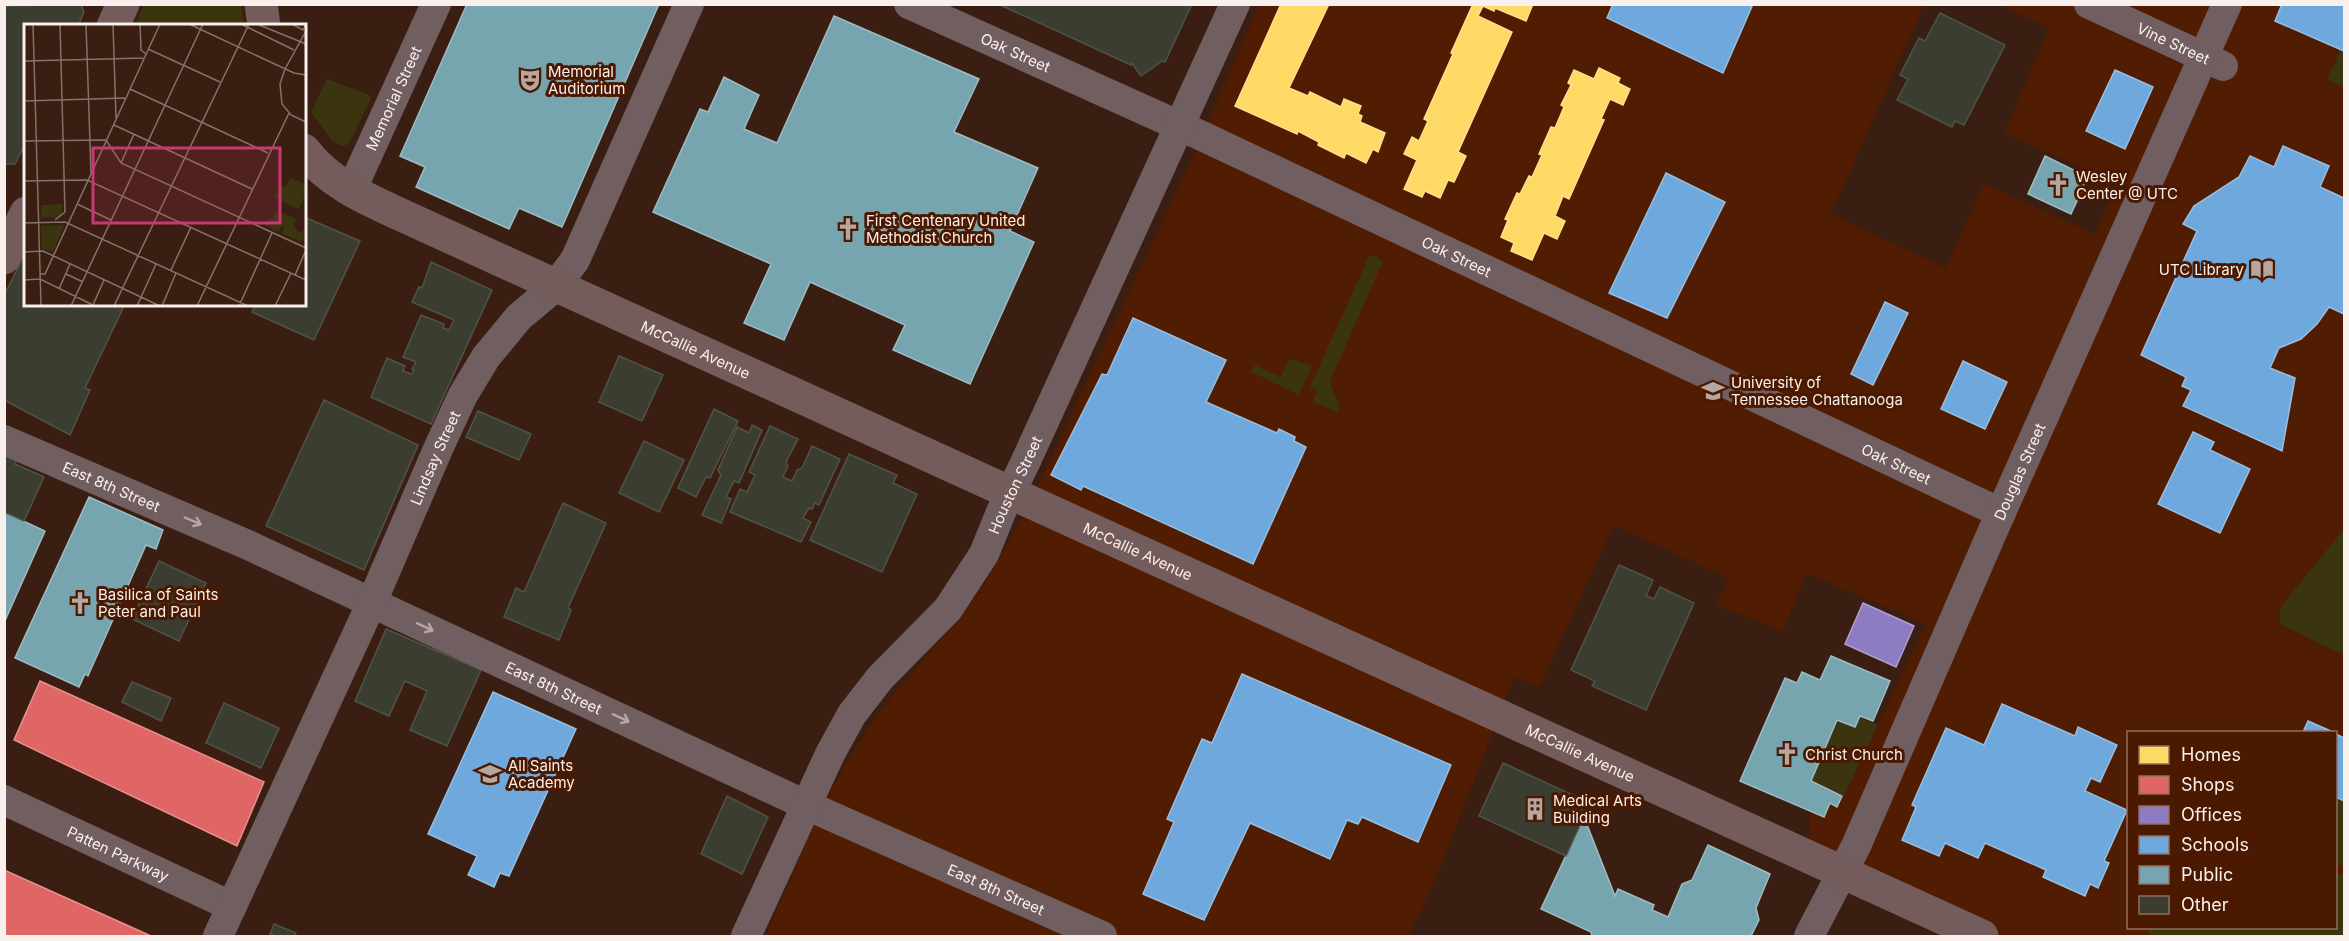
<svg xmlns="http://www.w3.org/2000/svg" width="2349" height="941" viewBox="0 0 2349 941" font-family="Inter,sans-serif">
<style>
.built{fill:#501c02;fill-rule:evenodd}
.green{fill:#3a340f}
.homes{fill:#ffd966;stroke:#fde08e;stroke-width:1.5}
.shops{fill:#e06666;stroke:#e88f8e;stroke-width:1.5}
.offices{fill:#8e7cc3;stroke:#ae9fd0;stroke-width:1.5}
.schools{fill:#6fa8dc;stroke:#98bee1;stroke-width:1.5}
.public{fill:#76a5af;stroke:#9dbcc2;stroke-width:1.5}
.building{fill:#3b3d31;stroke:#4f5447;stroke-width:1.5}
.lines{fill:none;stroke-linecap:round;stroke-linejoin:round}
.minor{stroke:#705e60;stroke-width:30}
.major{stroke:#745b5c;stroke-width:33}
.oneway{stroke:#b4a7a6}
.labels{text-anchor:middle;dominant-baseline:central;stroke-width:6;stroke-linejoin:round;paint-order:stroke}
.street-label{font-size:15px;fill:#f9f0ed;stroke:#4b1800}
.poi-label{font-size:15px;fill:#f9f0ed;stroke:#4b1800;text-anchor:start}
.inset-road{fill:none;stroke:#867269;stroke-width:1.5}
.view{fill:#ca3871;fill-opacity:0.15;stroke:#ca3871;stroke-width:3}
.inset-edge{fill:none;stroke:#f9f0ed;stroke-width:3}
</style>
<rect width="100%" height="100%" fill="#3a1e11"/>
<path class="built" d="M1259,5H1924L1831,214L1946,268L1984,184L2095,234L2116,182L2004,134L2049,28L2000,5H2344V936H1943L1808,875L1811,781L1844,796L1926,624L1806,573L1783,631L1716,605L1728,578L1614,525L1539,687L1514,677L1438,873L1409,936H766L808,837L842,770L879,712L979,593L1024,515L1198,146ZM2128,732H2336V928H2128Z"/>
<g class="green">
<polygon points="144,4 241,5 244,25 135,25"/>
<polygon points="2341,49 2344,51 2344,87 2327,79"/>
<polygon points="327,79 372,96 349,144 342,146 332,141 311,112"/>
<path d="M1370,254L1383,261L1331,379C1329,391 1341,399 1339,413L1313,402L1317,391L1310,387Z"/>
<polygon points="1292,359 1312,366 1299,395 1251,372 1255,365 1281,377 1287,362"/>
<polygon points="2344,529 2344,655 2282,625 2279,619 2281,606"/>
<polygon points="1861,718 1878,725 1844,796 1811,781 1837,720 1855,727"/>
<polygon points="2336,797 2344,801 2344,868 2336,863"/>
<polygon points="2336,872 2344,876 2344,936 2150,936 2148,928 2336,928"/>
</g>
<g class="homes">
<polygon points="1281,4 1329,4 1289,88 1308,96 1310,92 1341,107 1344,99 1361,106 1358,114 1362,116 1360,122 1385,133 1378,152 1373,149 1366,163 1346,153 1344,158 1318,145 1319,142 1298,131 1297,134 1235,106"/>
<polygon points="1473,4 1533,4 1526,21 1495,8 1494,11 1483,6 1478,16 1512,32 1458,152 1466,156 1454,182 1448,180 1440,198 1425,191 1422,197 1404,189 1417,160 1404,154 1412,137 1419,141 1428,121 1424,119 1453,54 1451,53"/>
<polygon points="1599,68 1620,78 1618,83 1630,89 1623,105 1610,99 1601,119 1604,120 1569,199 1563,196 1555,216 1565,221 1557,239 1544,233 1532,260 1511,251 1514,243 1501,237 1508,220 1505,219 1517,193 1520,194 1529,176 1532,177 1542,155 1539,154 1551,127 1555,128 1564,107 1561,105 1571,85 1568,83 1574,70 1594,79"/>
</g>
<g class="shops">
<polygon points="40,681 264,782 237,846 14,740"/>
<polygon points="4,870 151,936 4,936"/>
</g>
<polygon class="offices" points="1863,603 1914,626 1896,667 1845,644"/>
<g class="schools">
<polygon points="1613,4 1753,4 1723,73 1607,18"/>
<polygon points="2282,4 2344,4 2344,51 2275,21"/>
<polygon points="2115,70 2153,87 2125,149 2086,131"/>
<polygon points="2283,146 2329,166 2320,187 2344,198 2344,314 2329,307 2317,324 2301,339 2279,348 2270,368 2295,378 2282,451 2183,406 2191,390 2182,386 2186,377 2141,355 2197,231 2183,224 2194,206 2239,177 2250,156 2274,167"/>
<polygon points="1666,173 1725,202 1667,318 1609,293"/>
<polygon points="1885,302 1908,313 1873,385 1851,374"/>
<polygon points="1133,318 1226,360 1206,402 1277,433 1279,429 1295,437 1294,441 1306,447 1253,564 1083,486 1081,490 1051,475 1102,374 1107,375"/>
<polygon points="1963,361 2007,382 1985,429 1941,409"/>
<polygon points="2193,432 2214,442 2210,450 2250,469 2220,533 2158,504"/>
<polygon points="1242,674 1451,765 1418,842 1362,817 1358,824 1347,820 1330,859 1250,823 1204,920 1143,894 1174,822 1167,819 1202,739 1212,743"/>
<polygon points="493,692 576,729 509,876 500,873 494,887 468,875 477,856 428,834"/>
<polygon points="2002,704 2075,736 2078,727 2117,745 2100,782 2091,778 2085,791 2127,810 2104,861 2109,863 2098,888 2090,884 2085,896 2043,877 2046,870 1985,843 1978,858 1945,843 1939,856 1902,840 1916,807 1912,805 1946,728 1984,745"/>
<polygon points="2308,721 2333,732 2303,732"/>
<polygon points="2336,734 2344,738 2344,801 2336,797"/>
</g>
<g class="public">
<polygon points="467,4 659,4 562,227 519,208 509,229 416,187 425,167 400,156"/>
<polygon points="834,16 979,79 954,132 1038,168 1010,231 1034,242 970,384 893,350 905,325 810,282 784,340 744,323 771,264 653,212 700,109 708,112 724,77 759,95 744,129 777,143"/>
<polygon points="2045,156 2088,177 2071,214 2028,194"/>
<polygon points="89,497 163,530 156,549 146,545 88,676 85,674 79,687 15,658"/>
<polygon points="4,512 45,531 4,623"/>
<polygon points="1831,656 1890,681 1873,721 1860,716 1855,727 1837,720 1811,781 1842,796 1837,807 1830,803 1824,817 1740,781 1785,678 1797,683 1802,672 1820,680"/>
<polygon points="1584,817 1615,896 1618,889 1654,905 1652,910 1668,917 1682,884 1692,880 1708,845 1770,874 1756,908 1759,920 1751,936 1592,936 1591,932 1541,909"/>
</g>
<g class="building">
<polygon points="81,4 84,12 78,26 26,26 26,142 15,164 4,164 4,6"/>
<polygon points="998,4 1192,4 1165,62 1162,61 1141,76 1132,63 1131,65"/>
<polygon points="1940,13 2005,45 1964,125 1955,121 1952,127 1897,100 1908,79 1900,75 1919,38 1925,41"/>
<polygon points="304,217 360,241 314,340 252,312 256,304 304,304"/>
<polygon points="26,251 26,304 125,304 85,388 90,390 70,435 4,400 4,296"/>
<polygon points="431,262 492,290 431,424 371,397 387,358 405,366 403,371 411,374 414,371 412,369 416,362 403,357 421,315 444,324 443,328 449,330 454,320 412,302 419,287 422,288"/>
<polygon points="619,356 663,375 642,421 599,402"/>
<polygon points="324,400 418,445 364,570 266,526"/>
<polygon points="714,409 738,421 710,478 706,477 696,497 678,488"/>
<polygon points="478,411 531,434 519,460 466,437"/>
<polygon points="752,425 762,430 739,483 734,481 726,497 731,499 721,523 702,515 721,475 718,470 737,427 749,433"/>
<polygon points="770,426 798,439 786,462 788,466 783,477 792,481 797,470 802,468 812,446 840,459 819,505 815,503 812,509 809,508 803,518 811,522 801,542 730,512 740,489 747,492 755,475 749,472"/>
<polygon points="644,441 684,460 659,512 619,493"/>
<polygon points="4,451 18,457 15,464 44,477 24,521 4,512"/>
<polygon points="849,454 897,475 893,483 917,494 882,572 810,540"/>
<polygon points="563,503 606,523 568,608 571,610 559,640 504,617 516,588 524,592"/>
<polygon points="159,561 206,583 179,641 132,619"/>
<polygon points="1619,565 1653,580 1646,596 1654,599 1660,587 1694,603 1646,710 1592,686 1595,681 1571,670"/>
<polygon points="386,629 481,670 447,746 410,730 427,691 405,681 389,716 355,701"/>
<polygon points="132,682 171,698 161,721 122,702"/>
<polygon points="224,703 279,728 261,768 206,743"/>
<polygon points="1503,763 1590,803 1566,856 1479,816"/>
<polygon points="727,796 768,817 742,874 701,854"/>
<polygon points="274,924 296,933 294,936 275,936 270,934"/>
</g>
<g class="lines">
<g class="minor">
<path id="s1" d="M909,4L1202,136L2001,513"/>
<path id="s2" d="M2089,4L2223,66"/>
<path id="s3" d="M351,191L436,4"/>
<path id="s4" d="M4,440L248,545L806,805L1102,936"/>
<path id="s5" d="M4,800L231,906"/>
<path id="s6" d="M218,936L372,602L438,449L463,395L486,357L519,317L555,287L575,260L689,4"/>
<path id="s7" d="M746,936L830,754L852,714L880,678L948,609L984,554L1001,512L1025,463L1235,4"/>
<path id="s8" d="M1809,936L1856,846L1991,535L2227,4"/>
</g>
<g class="major">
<polyline points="261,4 264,26"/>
<polyline points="113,26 123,4"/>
<path id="s9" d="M304,150C329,184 371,201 408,218L1982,936"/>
<polyline points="4,258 26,213"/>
</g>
</g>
<defs><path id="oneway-shaft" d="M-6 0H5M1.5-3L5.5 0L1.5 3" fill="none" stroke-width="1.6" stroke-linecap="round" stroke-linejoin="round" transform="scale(1.5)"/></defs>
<g class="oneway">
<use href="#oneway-shaft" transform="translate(193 521) rotate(23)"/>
<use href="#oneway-shaft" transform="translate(425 627) rotate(25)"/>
<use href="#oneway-shaft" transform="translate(621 718) rotate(25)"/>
</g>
<defs>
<g id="theatre-bare" transform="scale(1.8)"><path d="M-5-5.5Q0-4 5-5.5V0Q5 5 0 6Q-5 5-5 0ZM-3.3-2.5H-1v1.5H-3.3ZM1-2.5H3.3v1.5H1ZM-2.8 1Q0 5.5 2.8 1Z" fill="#b6a6a0" stroke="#4b1800" stroke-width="2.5" paint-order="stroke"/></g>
<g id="church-bare" transform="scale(1.8)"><path d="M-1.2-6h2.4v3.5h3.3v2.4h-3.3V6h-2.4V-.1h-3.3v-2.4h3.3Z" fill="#b6a6a0" stroke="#4b1800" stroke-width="2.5" paint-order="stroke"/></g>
<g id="library-bare" transform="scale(1.8)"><path d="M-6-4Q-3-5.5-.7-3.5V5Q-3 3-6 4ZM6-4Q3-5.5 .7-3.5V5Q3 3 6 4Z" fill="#b6a6a0" stroke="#4b1800" stroke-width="2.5" paint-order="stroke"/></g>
<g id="university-bare" transform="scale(1.8)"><path d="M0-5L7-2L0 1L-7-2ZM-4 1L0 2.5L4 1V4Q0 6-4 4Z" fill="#b6a6a0" stroke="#4b1800" stroke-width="2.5" paint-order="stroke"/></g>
<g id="school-bare" transform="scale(1.8)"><path d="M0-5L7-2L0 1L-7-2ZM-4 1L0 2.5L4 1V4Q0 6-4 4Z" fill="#b6a6a0" stroke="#4b1800" stroke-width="2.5" paint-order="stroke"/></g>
<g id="building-bare" transform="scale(1.8)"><path d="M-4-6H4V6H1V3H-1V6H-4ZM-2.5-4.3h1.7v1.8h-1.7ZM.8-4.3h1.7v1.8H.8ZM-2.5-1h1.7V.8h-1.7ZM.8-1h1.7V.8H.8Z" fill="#b6a6a0" stroke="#4b1800" stroke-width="2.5" paint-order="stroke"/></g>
</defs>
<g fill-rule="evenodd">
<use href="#theatre-bare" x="530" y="80"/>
<use href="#church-bare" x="2058" y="185"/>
<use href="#church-bare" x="848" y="229"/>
<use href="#library-bare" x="2262" y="269"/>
<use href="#university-bare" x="1713" y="391"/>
<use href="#church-bare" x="80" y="603"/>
<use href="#church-bare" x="1787" y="754"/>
<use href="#school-bare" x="490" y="774"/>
<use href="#building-bare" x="1535" y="809"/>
</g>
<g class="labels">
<g class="street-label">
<text stroke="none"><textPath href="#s2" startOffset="93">Vine Street</textPath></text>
<text stroke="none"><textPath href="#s1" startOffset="117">Oak Street</textPath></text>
<text stroke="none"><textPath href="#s3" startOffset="102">Memorial Street</textPath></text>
<text stroke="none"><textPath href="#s1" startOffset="603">Oak Street</textPath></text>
<text stroke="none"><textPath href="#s9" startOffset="442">McCallie Avenue</textPath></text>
<text stroke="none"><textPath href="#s6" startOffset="525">Lindsay Street</textPath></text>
<text stroke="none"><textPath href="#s1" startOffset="1089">Oak Street</textPath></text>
<text stroke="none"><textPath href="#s8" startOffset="510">Douglas Street</textPath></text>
<text stroke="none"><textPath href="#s4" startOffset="117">East 8th Street</textPath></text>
<text stroke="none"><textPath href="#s7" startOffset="530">Houston Street</textPath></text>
<text stroke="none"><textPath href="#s9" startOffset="928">McCallie Avenue</textPath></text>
<text stroke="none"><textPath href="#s4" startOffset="603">East 8th Street</textPath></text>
<text stroke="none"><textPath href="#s9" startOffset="1414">McCallie Avenue</textPath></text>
<text stroke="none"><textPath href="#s5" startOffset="126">Patten Parkway</textPath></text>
<text stroke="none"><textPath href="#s4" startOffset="1089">East 8th Street</textPath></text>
</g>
<g class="poi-label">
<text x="548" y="71">Memorial<tspan x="548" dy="17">Auditorium</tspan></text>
<text x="2076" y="176">Wesley<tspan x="2076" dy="17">Center @ UTC</tspan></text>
<text x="866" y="220">First Centenary United<tspan x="866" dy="17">Methodist Church</tspan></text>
<text x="2244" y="269" text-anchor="end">UTC Library</text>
<text x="1731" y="382">University of<tspan x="1731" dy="17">Tennessee Chattanooga</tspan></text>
<text x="98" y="594">Basilica of Saints<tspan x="98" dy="17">Peter and Paul</tspan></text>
<text x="1805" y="754">Christ Church</text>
<text x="508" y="765">All Saints<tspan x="508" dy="17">Academy</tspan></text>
<text x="1553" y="800">Medical Arts<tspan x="1553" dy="17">Building</tspan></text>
</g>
</g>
<g transform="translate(24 24)">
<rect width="282" height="282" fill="#3a1e11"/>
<path d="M267,154L282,160V174L260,164ZM259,162L280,174L275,185L250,174ZM39,180L37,193L17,194V181ZM252,186L274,196L269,200L275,208L282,206L278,218L258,210L260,200L254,208L240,201L245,196L241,194L249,196ZM40,201L29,228L18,225L17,202Z" fill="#3a340f"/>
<path class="inset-road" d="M9,0L17,282M62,0L67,149M89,0L92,94M116,0L117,26L122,30M165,0L270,49L282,51M217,0L270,26M233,0L282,20M268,0L279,6L282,0M124,25L196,58M0,37L121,34M261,45L256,60L258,80L267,91L282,98M261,45L282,7M106,65L244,129M0,77L101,74M90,101L228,165M82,116L97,139L282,224M0,117L82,116M97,139L110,110M0,157L63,156L282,256M53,180L87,196M31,196L41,188L36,0M0,199L41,198L224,282M0,228L19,227L136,282M147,246L167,203M16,250H21L136,0M42,250L59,258M271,251L282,226M0,256L16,255L71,282M35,265L46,240M69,281L80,256M47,282L179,0M90,282L225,0M113,282L132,240M138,282L152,249M173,282L265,89M215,282L248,209M251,282L267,249"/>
<path class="view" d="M69,124H256V199H69Z"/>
<rect width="282" height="282" class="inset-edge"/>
</g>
<rect width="2349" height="941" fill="none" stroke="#f9f0ed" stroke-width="12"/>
<rect x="2127" y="731" width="210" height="198" fill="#4b1800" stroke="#916e5f" stroke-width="1.5"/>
<rect x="2139" y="746" width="30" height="18" fill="#ffd966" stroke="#916e5f" stroke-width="1.5"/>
<text x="2181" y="761" font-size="18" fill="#f9f0ed">Homes</text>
<rect x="2139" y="776" width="30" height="18" fill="#e06666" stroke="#916e5f" stroke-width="1.5"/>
<text x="2181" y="791" font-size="18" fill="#f9f0ed">Shops</text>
<rect x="2139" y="806" width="30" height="18" fill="#8e7cc3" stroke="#916e5f" stroke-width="1.5"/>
<text x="2181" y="821" font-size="18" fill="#f9f0ed">Offices</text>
<rect x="2139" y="836" width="30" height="18" fill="#6fa8dc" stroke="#916e5f" stroke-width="1.5"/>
<text x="2181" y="851" font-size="18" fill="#f9f0ed">Schools</text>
<rect x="2139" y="866" width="30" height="18" fill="#76a5af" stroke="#916e5f" stroke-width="1.5"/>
<text x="2181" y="881" font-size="18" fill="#f9f0ed">Public</text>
<rect x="2139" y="896" width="30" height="18" fill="#3b3d31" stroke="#916e5f" stroke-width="1.5"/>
<text x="2181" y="911" font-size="18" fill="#f9f0ed">Other</text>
</svg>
